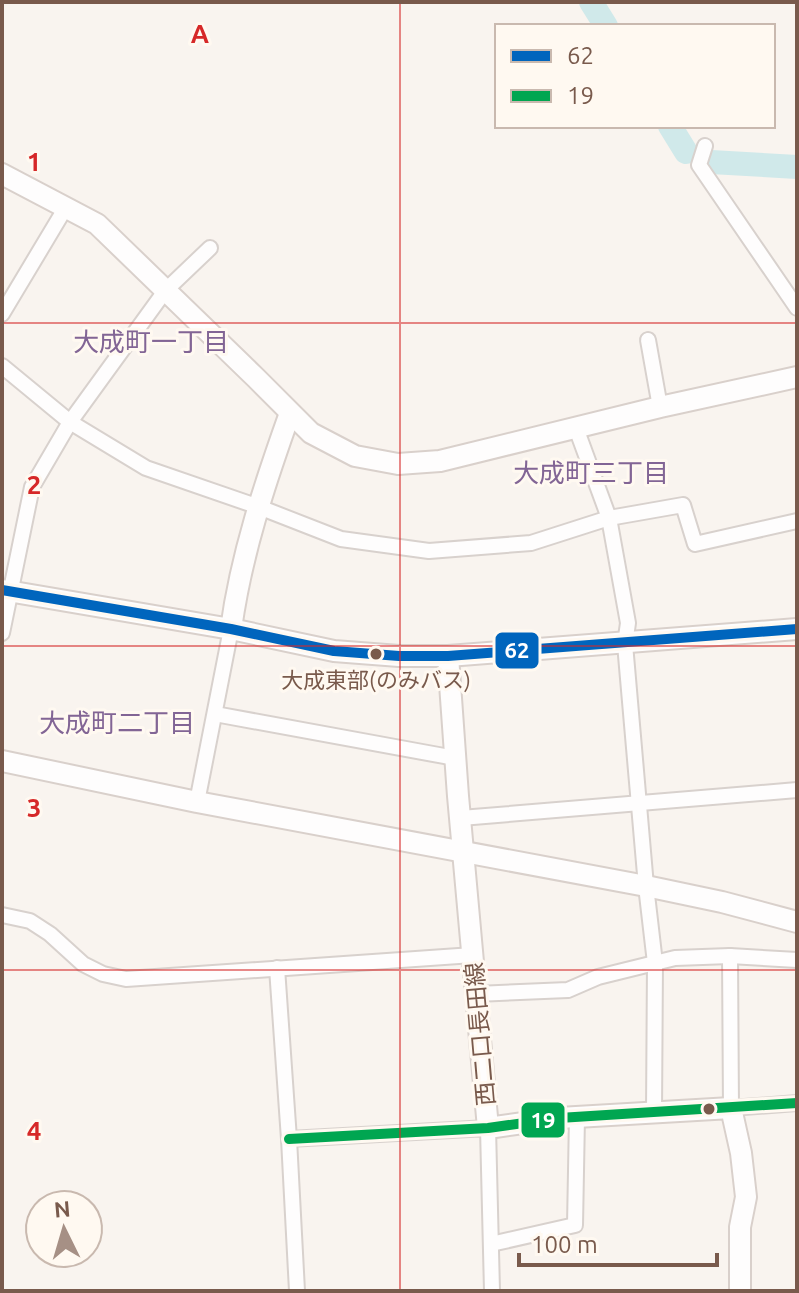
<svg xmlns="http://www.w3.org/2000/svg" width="799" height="1293" viewBox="0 0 799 1293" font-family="Ubuntu,'Noto Sans JP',sans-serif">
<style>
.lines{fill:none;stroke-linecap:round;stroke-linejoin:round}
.river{stroke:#d0e9ea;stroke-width:24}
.street-casing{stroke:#d8d1cd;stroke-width:18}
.secondary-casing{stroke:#d9d0cb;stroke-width:24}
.street{stroke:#fefdfd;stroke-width:14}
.secondary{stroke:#fefdfd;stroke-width:20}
.bus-1-casing{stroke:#fff9f1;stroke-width:16}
.bus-2-casing{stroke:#fff9f1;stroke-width:16}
.bus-1{stroke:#0065bd;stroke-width:10}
.bus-2{stroke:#00a651;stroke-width:10}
.grid{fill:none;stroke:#d62828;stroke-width:2;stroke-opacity:0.55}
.bus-dot{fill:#795a4c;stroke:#fff9f1;stroke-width:3}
.labels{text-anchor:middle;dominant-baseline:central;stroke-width:6;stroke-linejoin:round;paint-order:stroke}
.bus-label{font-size:22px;fill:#795a4c;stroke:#fff9f1}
.street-label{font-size:24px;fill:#795a4c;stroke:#fff9f1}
.neighbourhood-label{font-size:26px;fill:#826595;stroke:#fff9f1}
.grid-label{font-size:26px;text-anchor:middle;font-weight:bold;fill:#d62828;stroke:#fff9f1;stroke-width:6;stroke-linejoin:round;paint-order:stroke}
.line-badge{stroke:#fff9f1;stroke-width:3}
.badge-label{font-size:22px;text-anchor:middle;font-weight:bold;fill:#fff}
</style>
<rect width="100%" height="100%" fill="#f9f4ef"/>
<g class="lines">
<g class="river">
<polyline points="591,2 606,26"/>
<polyline points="670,126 686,152"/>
<polyline points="711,162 797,167"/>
</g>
<g class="street-casing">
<g id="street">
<polyline points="705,146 699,165 797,308"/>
<polyline points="2,314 66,207"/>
<polyline points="648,340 660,407"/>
<polyline points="2,366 70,422 146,468 259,507 341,539 429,551 531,543 609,518 683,505 695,544 797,521"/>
<polyline points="576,428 609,518 628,623 625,644 646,886 655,963 654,1113"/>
<polyline points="2,633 32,487 70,422 165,291 210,248"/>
<polyline points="215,714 455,758"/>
<polyline points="197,802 231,629"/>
<polyline points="461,818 797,790"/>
<polyline points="2,915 30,921 50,934 83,964 103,974 126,979 473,955"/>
<polyline points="730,956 731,1108 797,1103"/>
<polyline points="277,968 289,1139 297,1291"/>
<polyline points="476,994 568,990 598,977 675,958 730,956 797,960"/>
<polyline points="289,1139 488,1128 492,1291"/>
<polyline points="491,1244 575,1225 577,1117"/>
</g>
</g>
<g class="secondary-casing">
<g id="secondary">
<polyline points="2,174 97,224 256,378 311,433 355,456 398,464 440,461 660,407 797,377"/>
<polyline points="2,590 231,629 334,651 399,656 448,656 797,629"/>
<path d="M231,629C241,555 265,483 290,413"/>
<polyline points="448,656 458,796 488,1128 559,1118 731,1108 741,1153 746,1197 740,1227 740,1291"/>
<polyline points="2,761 197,802 646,886 722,902 797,922"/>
</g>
</g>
<use href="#street" class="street"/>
<use href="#secondary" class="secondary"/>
<g class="bus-1-casing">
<polyline id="bus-1" points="2,590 231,629 334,651 399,656 448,656 797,629"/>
</g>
<g class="bus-2-casing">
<polyline id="bus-2" points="289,1139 488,1128 559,1118 797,1103"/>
</g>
<use href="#bus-1" class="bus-1"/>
<use href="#bus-2" class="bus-2"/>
</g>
<path class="grid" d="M400,2V1291M2,323H797M2,646H797M2,970H797"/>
<g class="bus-dot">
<circle cx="376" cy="654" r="7"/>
<circle cx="709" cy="1109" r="7"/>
</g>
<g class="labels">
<g class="bus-label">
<text x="376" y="679">大成東部(のみバス)</text>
</g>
<g class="street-label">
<text transform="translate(480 1034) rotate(-95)">西二口長田線</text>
</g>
<g class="neighbourhood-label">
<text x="151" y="341">大成町一丁目</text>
<text x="591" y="472">大成町三丁目</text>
<text x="117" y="722">大成町二丁目</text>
</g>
</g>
<g class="grid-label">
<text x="200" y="43">A</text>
<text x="34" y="171">1</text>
<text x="34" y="494">2</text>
<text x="34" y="817">3</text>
<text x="34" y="1140">4</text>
</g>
<g class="line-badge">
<rect x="494" y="631" width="46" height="39" rx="8" fill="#0065bd"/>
<rect x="520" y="1101" width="46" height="38" rx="8" fill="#00a651"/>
</g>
<g class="badge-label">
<text x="517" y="658">62</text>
<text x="543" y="1128">19</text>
</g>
<rect width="799" height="1293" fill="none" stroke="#795a4c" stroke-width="8"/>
<rect x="495" y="24" width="280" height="104" fill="#fff9f1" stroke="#c9b9af" stroke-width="2"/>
<rect x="511" y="50" width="40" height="12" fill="#0065bd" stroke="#c9b9af" stroke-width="2"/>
<text x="567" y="64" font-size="24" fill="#795a4c">62</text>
<rect x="511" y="90" width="40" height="12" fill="#00a651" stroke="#c9b9af" stroke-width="2"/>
<text x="567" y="104" font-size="24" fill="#795a4c">19</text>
<g transform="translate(64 1229) rotate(355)"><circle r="38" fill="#fff9f1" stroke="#c9b9af" stroke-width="2"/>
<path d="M0-6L14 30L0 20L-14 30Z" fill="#a69085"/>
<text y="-12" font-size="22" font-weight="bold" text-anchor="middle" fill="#795a4c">N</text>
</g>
<path d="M519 1253v12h198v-12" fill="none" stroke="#795a4c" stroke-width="4"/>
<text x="531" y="1253" font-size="24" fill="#795a4c" stroke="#fff9f1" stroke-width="6" paint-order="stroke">100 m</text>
</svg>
